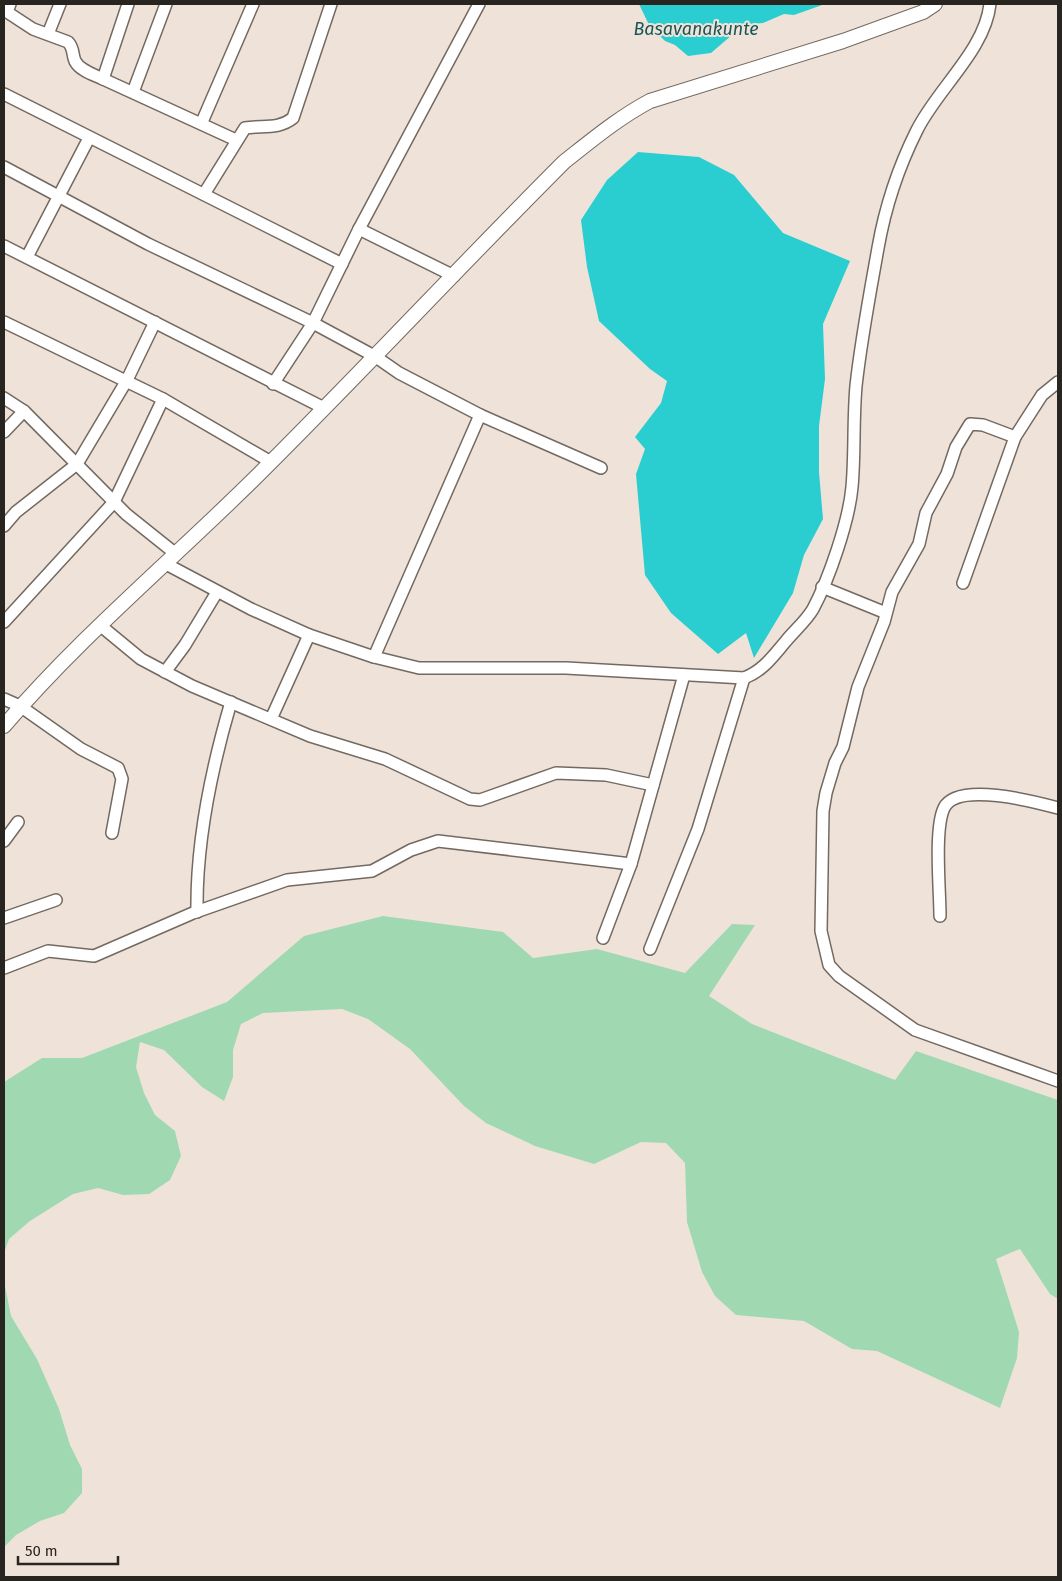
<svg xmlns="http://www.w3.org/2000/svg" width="1062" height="1581" viewBox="0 0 1062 1581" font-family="'Fira Sans',sans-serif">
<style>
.green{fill:#a0d9b1}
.water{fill:#2aced0}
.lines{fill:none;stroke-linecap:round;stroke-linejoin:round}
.minor-casing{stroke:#736960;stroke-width:14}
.tertiary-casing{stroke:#736960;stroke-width:16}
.minor{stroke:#fff;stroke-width:11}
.tertiary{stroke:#fff;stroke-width:14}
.labels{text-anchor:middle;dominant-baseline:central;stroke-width:4;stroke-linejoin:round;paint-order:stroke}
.water-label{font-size:18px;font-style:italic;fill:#175657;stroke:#efe3d9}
</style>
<rect width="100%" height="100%" fill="#efe3d9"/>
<g class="green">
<polygon points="383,916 503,932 533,958 597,949 685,973 732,924 755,925 709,996 752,1024 895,1080 916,1051 1058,1100 1058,1299 1050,1294 1020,1249 996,1259 1019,1332 1017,1358 1000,1408 877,1351 852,1349 804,1321 736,1315 715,1296 702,1272 687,1222 685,1163 666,1143 641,1142 594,1164 535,1146 486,1123 464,1106 410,1049 368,1019 342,1009 263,1013 241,1024 233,1050 233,1077 224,1101 202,1087 164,1050 140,1042 136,1067 144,1093 155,1115 175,1131 181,1156 170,1180 149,1194 123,1195 98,1188 73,1194 30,1221 9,1239 4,1253 4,1082 42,1058 82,1058 227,1002 304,936"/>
<polygon points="4,1281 11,1316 37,1359 59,1409 70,1445 82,1469 82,1493 64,1513 40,1521 16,1535 4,1547"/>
</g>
<g class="water">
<polygon points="639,4 825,4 794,15 784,14 763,23 752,24 732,35 711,53 688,56 675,45 665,41 649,25"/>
<polygon points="638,152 699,157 734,175 783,233 850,261 823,324 825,379 819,426 819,472 823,519 804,555 793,593 754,658 746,633 718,654 671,613 645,575 636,474 645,449 635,437 661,403 667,381 650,369 599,321 587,267 581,220 607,180"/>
</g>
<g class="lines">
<g class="minor-casing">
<g id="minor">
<path d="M10,4L7,12L33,29L68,42C74,48 72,54 75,61C80,71 95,75 103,79"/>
<polyline points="128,4 103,79 236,140"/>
<polyline points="48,34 60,4"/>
<polyline points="133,92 166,4"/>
<polyline points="4,94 342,264"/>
<polyline points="202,122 253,4"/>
<polyline points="4,167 148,244 313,323 376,357 399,373 480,415 374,657"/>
<path d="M204,194L245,128C262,125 278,130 293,118L331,4"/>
<polyline points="359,229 454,276"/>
<polyline points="4,246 324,408"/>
<polyline points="27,257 89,138"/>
<polyline points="4,322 163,399"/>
<polyline points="1058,382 1042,395 1015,437 983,425 970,424 956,447 947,474 926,513 919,544 892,592 884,622 858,687 843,747 835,763 826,793 823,811 821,931 829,965 839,976 915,1030 1058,1081"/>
<polyline points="273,384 313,323 359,229 479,4"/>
<polyline points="4,398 24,411"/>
<polyline points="480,415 601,468"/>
<polyline points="4,432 24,411 126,514 176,554"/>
<polyline points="4,526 16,512 77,464 127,380 155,322"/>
<path d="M166,564L251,609L309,635L374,657L419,668H566L744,678C763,671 773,656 786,641C794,631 806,621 813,609C829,579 849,521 852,487C855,454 853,420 856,386C861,340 870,293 878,248C885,208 899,166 917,130C938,88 985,50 990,4"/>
<polyline points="963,583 1015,437"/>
<polyline points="822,587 886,613"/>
<polyline points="4,622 114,502 163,399 271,462"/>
<polyline points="101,626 141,659 192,686 310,736 385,759 470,799 480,800 556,773 606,775 653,785"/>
<polyline points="165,672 185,645 217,592"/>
<polyline points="4,699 20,706 81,749 118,768 122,779 112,833"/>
<polyline points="271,719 309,635"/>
<polyline points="4,841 18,822"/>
<path d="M197,912C196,841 211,770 231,702"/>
<path d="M940,916C940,890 934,829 944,808C957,781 1036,802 1058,808"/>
<polyline points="4,918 56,900"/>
<polyline points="603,938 631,864"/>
<polyline points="650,949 698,829 744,678"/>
<polyline points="4,968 48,951 94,956 193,913 287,880 372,871 411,850 438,841 631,864 684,675"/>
</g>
</g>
<g class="tertiary-casing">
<path id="tertiary" d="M4,726C80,637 171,561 254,479C359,375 460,266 564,162C592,140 618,118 650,101L843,41L923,12L935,4"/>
</g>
<use href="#minor" class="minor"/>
<use href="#tertiary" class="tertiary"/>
</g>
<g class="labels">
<g class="water-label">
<text x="696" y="29">Basavanakunte</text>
</g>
</g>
<rect width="1062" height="1581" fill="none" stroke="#282420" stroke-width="10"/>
<path d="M18 1556v8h100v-8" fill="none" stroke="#282420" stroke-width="2.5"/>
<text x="25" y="1556" font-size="15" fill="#282420" stroke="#efe3d9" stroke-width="4" paint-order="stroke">50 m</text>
</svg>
